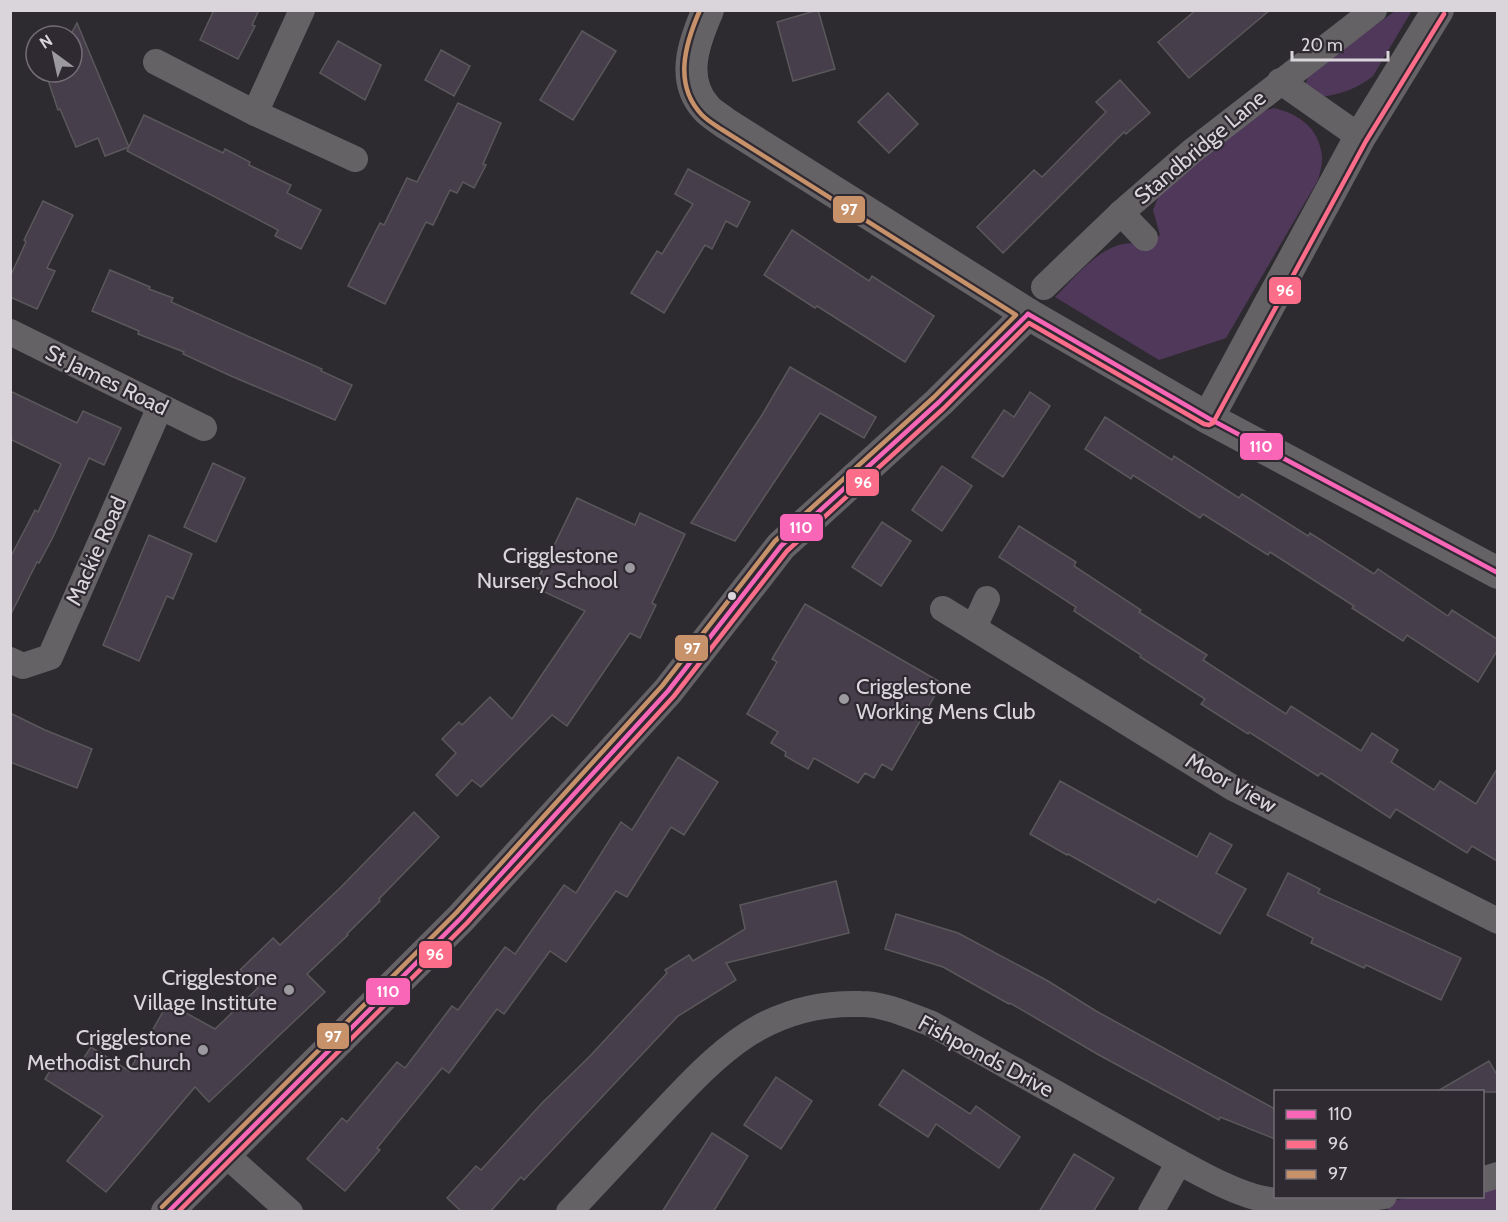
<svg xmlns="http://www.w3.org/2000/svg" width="1508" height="1222" viewBox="0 0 1508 1222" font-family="Cabin,sans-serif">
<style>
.green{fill:#50385a}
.building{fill:#473e4b;stroke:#5a585b;stroke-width:1.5}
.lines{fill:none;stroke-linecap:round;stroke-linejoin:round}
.minor{stroke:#646265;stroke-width:26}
.tertiary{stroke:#646265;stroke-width:32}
.bus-1-casing{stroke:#2f2932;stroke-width:9}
.bus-2-casing{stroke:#2f2932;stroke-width:9}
.bus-3-casing{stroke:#2f2932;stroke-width:9}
.bus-1{stroke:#fa66b7;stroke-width:4.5}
.bus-2{stroke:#fb6d88;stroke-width:4.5}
.bus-3{stroke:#c7916a;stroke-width:4.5}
.poi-dot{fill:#9d9a9f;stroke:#2f2932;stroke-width:2}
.bus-dot{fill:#d9d5db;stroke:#2f2932;stroke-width:2}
.labels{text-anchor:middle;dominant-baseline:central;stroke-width:4.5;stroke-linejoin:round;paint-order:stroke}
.street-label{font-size:22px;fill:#d9d5db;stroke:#2f2932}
.poi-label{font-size:22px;fill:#d9d5db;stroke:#2f2932;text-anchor:end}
.line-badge{stroke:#2f2932;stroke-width:2}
.badge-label{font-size:16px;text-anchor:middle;font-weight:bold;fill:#fff}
</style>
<rect width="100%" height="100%" fill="#2e2b30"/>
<g class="green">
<path d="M1395,11L1411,12L1373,76C1357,89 1341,94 1321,97L1305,86L1309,74Z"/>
<path d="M1274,108C1299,114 1319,128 1322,156C1323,163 1320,172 1318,180L1226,338L1159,360L1055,297C1079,274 1109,232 1146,246L1160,235L1153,210L1159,195L1198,161L1261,112Z"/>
<polygon points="1497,1176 1497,1211 1388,1211 1387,1202 1412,1197 1482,1196 1483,1180"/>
</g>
<g class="building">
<polygon points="214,10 259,10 252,25 255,26 238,59 200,40"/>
<polygon points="818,10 835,69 793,81 777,22"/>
<polygon points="1196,10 1270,10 1189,78 1158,42"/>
<polygon points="77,23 129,147 105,156 98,138 76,147 60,109 58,110 48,80 52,72 72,72 72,36 70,36"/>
<polygon points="582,31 616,51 573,120 540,100"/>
<polygon points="338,41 381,65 365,100 320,73"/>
<polygon points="441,50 470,66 454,96 425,80"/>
<polygon points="1120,80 1150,113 1126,134 1124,132 1003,253 977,227 1034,170 1042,177 1106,112 1096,102"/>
<polygon points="888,93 918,124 889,153 858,122"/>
<polygon points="458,103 501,123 483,164 486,165 474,188 463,182 457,193 450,190 433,225 426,222 385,304 348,286 380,223 384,225 407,178 417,182"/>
<polygon points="144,115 223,153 225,149 250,162 249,165 291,185 287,193 321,210 301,249 275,236 278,230 127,151"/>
<polygon points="688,169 750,202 737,227 726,221 712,249 705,245 664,313 631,293 657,251 662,254 693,204 675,194"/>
<polygon points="43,201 73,215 47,268 55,271 37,309 10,297 10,277 26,242 24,240"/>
<polygon points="792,230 869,281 872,276 934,316 905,362 817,306 815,308 764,275"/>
<polygon points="110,270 150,287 149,289 173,298 171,302 322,369 321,371 352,385 335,420 231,376 183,354 184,352 138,334 139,331 92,311"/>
<polygon points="790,367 876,417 864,438 820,413 735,541 691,523 762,415"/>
<polygon points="10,391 77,423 83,411 121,428 104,465 89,458 52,539 39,563 37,562 10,616 10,558 35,510 38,512 61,464 10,439"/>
<polygon points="1030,392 1050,406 1003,477 972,457 1004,410 1014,417"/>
<polygon points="1105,417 1172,460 1174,456 1239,498 1242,494 1308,536 1310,533 1374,574 1378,569 1448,616 1452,610 1497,639 1497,651 1478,682 1407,635 1403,641 1352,608 1354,606 1270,552 1268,555 1203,514 1200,518 1133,475 1131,479 1085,449"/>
<polygon points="213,463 245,478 216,542 184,527"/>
<polygon points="942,466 972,486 942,531 912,510"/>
<polygon points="577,498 635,525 640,513 685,534 652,603 656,605 640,638 630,633 567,726 552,715 481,787 472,780 457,796 436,775 456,753 442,739 459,722 462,725 490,697 512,719 585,611 534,587"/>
<polygon points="882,522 911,541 881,586 852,567"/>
<polygon points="1019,526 1076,562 1074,566 1141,610 1139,612 1207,655 1203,660 1286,714 1291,706 1361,751 1372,733 1398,750 1391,762 1434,790 1440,781 1476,804 1497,769 1497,861 1472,846 1467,853 1396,809 1390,818 1321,773 1318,776 1249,732 1248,734 1201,704 1205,699 1140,657 1141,655 1074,611 1076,607 999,557"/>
<polygon points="149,535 192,554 173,599 167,596 139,661 103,645"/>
<polygon points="805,604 942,683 892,770 882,764 874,778 865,773 858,783 814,758 808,769 785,756 786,752 771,743 778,732 747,714 777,662 772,659"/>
<polygon points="10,713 45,730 92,749 77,788 10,762"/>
<polygon points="678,757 718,782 684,835 671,827 627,897 616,891 566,962 550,951 504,1014 497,1009 449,1073 442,1068 377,1148 380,1150 345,1191 307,1159 342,1118 347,1122 397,1062 405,1068 452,1006 458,1010 505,947 515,954 564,885 576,893 621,822 632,830"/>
<polygon points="1060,781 1197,857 1210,833 1232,845 1216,873 1246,889 1220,934 1158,899 1155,903 1068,854 1067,855 1030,834"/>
<polygon points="414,812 439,837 379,899 380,901 347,934 348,935 307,974 325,992 209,1102 195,1087 106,1192 67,1161 103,1116 45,1079 59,1056 77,1068 91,1047 129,1071 168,1003 215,1029 258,988 240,970 273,938 280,945 341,887"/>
<polygon points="1288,873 1320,889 1318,893 1461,958 1441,1000 1366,965 1364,968 1311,943 1313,938 1267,915"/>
<polygon points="836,881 849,933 726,963 736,980 678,1016 524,1180 521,1177 490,1212 462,1212 447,1198 476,1166 481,1170 542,1103 590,1056 667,973 665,970 689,955 693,961 745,929 740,905"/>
<polygon points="896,914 958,933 1048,981 1096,1011 1275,1109 1275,1139 1220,1117 1219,1120 1099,1055 1010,1003 1009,1004 943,967 885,949"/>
<polygon points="1489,1061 1497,1075 1497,1092 1436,1092"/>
<polygon points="903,1070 970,1114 976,1106 1020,1137 999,1168 936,1124 928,1137 879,1105"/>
<polygon points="776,1077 812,1101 781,1149 744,1125"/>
<polygon points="712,1133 748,1156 713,1212 662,1212"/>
<polygon points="1074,1154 1114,1178 1093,1212 1039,1212"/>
</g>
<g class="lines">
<g class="minor">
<polyline points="156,62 255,113 355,159"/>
<polyline points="1280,81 1360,137"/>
<polyline points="255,113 302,10"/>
<polyline points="1121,213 1145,238"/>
<polyline points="1044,287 1121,213 1191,152 1374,10"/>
<polyline points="10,332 204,428"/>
<polyline points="943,609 1233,788 1498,921"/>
<polyline points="974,627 987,599"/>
<polyline points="10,660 23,666 50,657 160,407"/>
<polyline points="225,1154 290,1212"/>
<polyline points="1482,1180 1498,1175"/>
<path d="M569,1212C599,1180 628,1149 657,1118C718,1053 765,1001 861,1004C885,1004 910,1016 932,1024L1179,1162C1203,1175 1228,1189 1255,1197C1291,1207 1347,1201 1384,1196"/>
<polyline points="1151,1212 1179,1162"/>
</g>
<g class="tertiary">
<path d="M708,10C694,42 680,79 706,108C711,114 719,118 725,123L1028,314L1208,418L1498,573"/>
<polyline points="1208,418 1360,137 1438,10"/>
<polyline points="167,1212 461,918 668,691 781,546 939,402 1028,314"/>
</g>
<g class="bus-1-casing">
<g id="bus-1">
<polyline points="1028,314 1208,418 1498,573"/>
<polyline points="168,1212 461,918 668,691 781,546 939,402 1028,314"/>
</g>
</g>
<g class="bus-2-casing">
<polyline id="bus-2" points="178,1212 467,923 674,696 787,551 944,408 1029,323 1204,424 1209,425 1213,423 1366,141 1444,14"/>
</g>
<g class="bus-3-casing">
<path id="bus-3" d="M162,1207L456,913L662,686L775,541L934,397L1016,315L721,129C715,125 708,121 702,115C673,85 685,44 700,10"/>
</g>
<use href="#bus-1" class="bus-1"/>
<use href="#bus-2" class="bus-2"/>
<use href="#bus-3" class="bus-3"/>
</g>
<g class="poi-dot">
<circle cx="630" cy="568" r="6"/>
<circle cx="844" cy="699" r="6"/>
<circle cx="289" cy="990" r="6"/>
<circle cx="203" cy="1050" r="6"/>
</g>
<circle class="bus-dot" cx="732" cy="596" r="5"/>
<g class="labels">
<g class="street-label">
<text transform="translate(1200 147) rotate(-40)">Standbridge Lane</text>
<text transform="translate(107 380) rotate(26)">St James Road</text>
<text transform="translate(96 551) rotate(-66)">Mackie Road</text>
<text transform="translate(1231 783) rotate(29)">Moor View</text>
<text transform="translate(986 1056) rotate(28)">Fishponds Drive</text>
</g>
<g class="poi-label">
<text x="618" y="555">Crigglestone<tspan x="618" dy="25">Nursery School</tspan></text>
<text x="856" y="686" text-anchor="start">Crigglestone<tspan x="856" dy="25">Working Mens Club</tspan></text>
<text x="277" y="977">Crigglestone<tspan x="277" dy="25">Village Institute</tspan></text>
<text x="191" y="1037">Crigglestone<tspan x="191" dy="25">Methodist Church</tspan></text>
</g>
</g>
<g class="line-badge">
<rect x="832" y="195" width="34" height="29" rx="6" fill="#c7916a"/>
<rect x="1268" y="276" width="34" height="29" rx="6" fill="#fb6d88"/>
<rect x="1239" y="432" width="45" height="29" rx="6" fill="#fa66b7"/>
<rect x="845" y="468" width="35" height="29" rx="6" fill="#fb6d88"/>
<rect x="779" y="513" width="45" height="29" rx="6" fill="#fa66b7"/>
<rect x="674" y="634" width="35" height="28" rx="6" fill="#c7916a"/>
<rect x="418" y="940" width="35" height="29" rx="6" fill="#fb6d88"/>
<rect x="365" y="977" width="46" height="29" rx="6" fill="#fa66b7"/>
<rect x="316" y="1022" width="34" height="28" rx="6" fill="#c7916a"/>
</g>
<g class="badge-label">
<text x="849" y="215">97</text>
<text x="1285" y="296">96</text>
<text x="1261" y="452">110</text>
<text x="863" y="488">96</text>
<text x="801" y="533">110</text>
<text x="692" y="654">97</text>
<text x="435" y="960">96</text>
<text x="388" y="997">110</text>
<text x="333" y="1042">97</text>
</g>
<rect width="1508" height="1222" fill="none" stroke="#d9d5db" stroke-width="24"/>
<rect x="1274" y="1090" width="210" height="108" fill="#2f2932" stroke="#736e76" stroke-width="1.5"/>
<rect x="1286" y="1110" width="30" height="9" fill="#fa66b7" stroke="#736e76" stroke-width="1.5"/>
<text x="1328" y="1120" font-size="18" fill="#d9d5db">110</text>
<rect x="1286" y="1140" width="30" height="9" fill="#fb6d88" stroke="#736e76" stroke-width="1.5"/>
<text x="1328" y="1150" font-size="18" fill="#d9d5db">96</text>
<rect x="1286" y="1170" width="30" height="9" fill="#c7916a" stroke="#736e76" stroke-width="1.5"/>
<text x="1328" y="1180" font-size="18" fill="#d9d5db">97</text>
<g transform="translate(54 54) rotate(327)"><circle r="28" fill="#2f2932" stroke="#736e76" stroke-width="1.5"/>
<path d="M0-4.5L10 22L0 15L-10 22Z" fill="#9d9a9f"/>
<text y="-9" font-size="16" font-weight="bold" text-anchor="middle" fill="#d9d5db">N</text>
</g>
<path d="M1292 51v9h96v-9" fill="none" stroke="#d9d5db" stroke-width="3"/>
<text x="1301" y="51" font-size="18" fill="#d9d5db" stroke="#2f2932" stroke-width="4.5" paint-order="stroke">20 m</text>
</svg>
